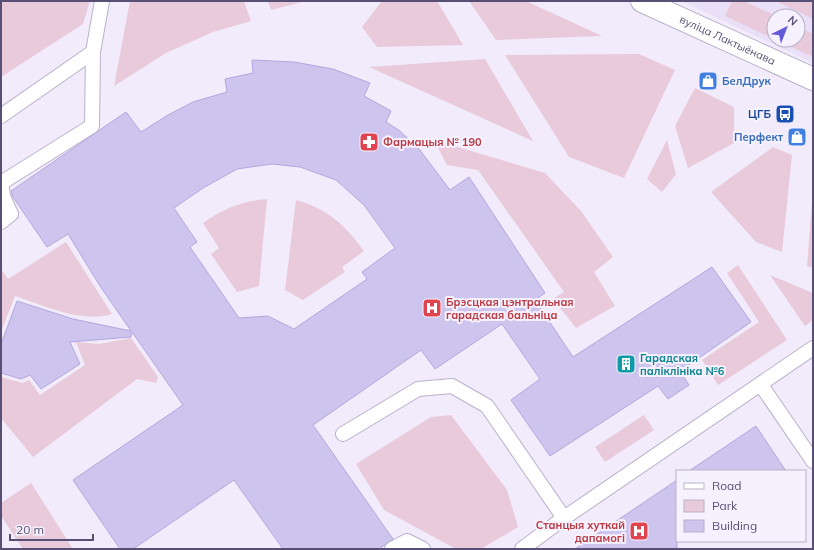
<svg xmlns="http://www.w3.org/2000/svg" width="814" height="550" viewBox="0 0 814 550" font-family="Mulish,sans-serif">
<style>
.residential{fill:#e9dff7;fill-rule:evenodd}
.green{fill:#e8cadb}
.building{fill:#cec5ee;stroke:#b3a6df;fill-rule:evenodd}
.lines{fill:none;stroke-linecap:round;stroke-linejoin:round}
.service-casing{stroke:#b9b1cc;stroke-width:16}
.minor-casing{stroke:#b9b1cc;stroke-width:24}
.service{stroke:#fff;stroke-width:14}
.minor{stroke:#fff;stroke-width:22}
.labels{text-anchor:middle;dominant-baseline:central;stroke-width:4;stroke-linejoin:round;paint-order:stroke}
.street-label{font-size:11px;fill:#575074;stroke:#f6f1fe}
.shop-label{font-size:11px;font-weight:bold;fill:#366cbe;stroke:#f6f1fe;text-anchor:start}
.transit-label{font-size:11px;font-weight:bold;fill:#164399;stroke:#f6f1fe;text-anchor:end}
.health-label{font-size:11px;font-weight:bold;fill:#be3a42;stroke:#f6f1fe;text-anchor:start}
.culture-label{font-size:11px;font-weight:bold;fill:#0d838f;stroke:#f6f1fe;text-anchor:start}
</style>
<rect width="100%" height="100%" fill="#f2ebfb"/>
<path class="residential" d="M681,1H813V63ZM774,16H798V40H774Z"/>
<g class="green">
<polygon points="1,1 90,1 83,24 1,77"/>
<polygon points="130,1 244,1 251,21 213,32 166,53 114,86"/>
<polygon points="268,1 306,1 271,10"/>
<polygon points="382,1 437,1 463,45 377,47 362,27"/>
<polygon points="469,1 526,1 602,36 496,40"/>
<polygon points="732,1 744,1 776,16 774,16 774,39 725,16"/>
<polygon points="776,1 813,1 813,19"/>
<polygon points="798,27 813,34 813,57 777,40 798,40"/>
<polygon points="639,54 675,70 624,178 569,157 505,55"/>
<polygon points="485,59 533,141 369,67"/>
<polygon points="695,88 734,107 734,143 688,168 675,126"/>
<polygon points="434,140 545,173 581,211 613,257 594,272 615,306 576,328 553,299 564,292 478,170 447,165"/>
<polygon points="667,140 676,174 662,192 647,179"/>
<polygon points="773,147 792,155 782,252 756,242 711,192"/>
<path d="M267,199L259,286L237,292L211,254L219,248L203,223C223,209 242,201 267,199Z"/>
<path d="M296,200C328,209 345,225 364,251L342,267L345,272L303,300L285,290Z"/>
<polygon points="812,203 813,207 813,268 807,266"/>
<path d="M66,242L112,314C81,323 45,306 15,296L1,332V269L8,279Z"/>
<polygon points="738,265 787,340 718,385 702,360 759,322 727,273"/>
<polygon points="770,275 813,293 813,320 805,326"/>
<polygon points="131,338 158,377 156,383 137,379 33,457 1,418 1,377 23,383 29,380 40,395 85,365 76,342 99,344"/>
<polygon points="451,415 507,490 518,527 481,549 456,549 384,510 356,464 431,417"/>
<polygon points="644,415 654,430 605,462 595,447"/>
<polygon points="31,483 73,549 23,549 1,516 1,503"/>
</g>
<g class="building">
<path d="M252,60L294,62L333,69L370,83L364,96L391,111L386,122L400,131L419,149L450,190L469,177L545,293L535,300L573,357L712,267L751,322L680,371L689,385L668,399L658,386L550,456L511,400L540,379L502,324L435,369L421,350L313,425L393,539L379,549H283L234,480L133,549H120L73,480L183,405L132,332L131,337L70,342L80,364L41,389L30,375L21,379L1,373V344L17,301L73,319L131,331L100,286L68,234L47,247L13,197L11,191L126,112L141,132L168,115L193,102L227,92L225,79L253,73ZM272,164L300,167L336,180L364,205L395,248L362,272L367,279L294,329L268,316L239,318L190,247L197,242L174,208L203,188L237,169Z"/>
<polygon points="756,426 786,471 689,471"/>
<polygon points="677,480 677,549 575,549"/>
</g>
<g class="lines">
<g class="service-casing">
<g id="service">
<polyline points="1,116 93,52 102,1"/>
<polyline points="1,182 3,196 11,214 1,222"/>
<polyline points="1,183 92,126 93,52"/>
<polyline points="761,385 813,461"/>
<polyline points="343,434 418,389 452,386 487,406 564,518"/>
<polyline points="392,549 407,541 423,549"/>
<polyline points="522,549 564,518 813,348"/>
</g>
</g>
<g class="minor-casing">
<g id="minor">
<path id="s1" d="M642,1L813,79"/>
</g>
</g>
<use href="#service" class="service"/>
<use href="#minor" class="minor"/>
</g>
<defs>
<g id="shop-square" transform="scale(1)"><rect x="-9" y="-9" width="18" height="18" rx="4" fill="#3f7fe0" stroke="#f6f1fe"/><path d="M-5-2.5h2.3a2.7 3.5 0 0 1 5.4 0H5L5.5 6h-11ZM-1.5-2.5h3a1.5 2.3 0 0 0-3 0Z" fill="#fff"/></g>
<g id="bus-square" transform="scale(1)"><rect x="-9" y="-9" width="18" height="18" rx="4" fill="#1a4fb4" stroke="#f6f1fe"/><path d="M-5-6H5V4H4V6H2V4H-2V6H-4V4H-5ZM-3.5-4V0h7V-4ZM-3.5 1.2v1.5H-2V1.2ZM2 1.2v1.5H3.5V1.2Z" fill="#fff"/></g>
<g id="pharmacy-square" transform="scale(1)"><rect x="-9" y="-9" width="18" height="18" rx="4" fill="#e0444e" stroke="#f6f1fe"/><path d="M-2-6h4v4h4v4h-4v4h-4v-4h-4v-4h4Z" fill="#fff"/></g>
<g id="hospital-square" transform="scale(1)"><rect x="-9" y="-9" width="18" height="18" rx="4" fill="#e0444e" stroke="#f6f1fe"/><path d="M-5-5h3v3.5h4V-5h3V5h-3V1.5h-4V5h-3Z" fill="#fff"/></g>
<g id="building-square" transform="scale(1)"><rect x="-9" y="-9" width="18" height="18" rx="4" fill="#0f9aa8" stroke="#f6f1fe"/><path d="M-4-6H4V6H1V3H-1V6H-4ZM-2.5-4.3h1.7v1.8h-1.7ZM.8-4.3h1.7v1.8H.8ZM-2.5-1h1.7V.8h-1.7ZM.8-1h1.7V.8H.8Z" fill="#fff"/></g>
</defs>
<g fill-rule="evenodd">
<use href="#shop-square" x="708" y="81"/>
<use href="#bus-square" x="785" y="114"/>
<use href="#shop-square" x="797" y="137"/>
<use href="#pharmacy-square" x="369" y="142"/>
<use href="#hospital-square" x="432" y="308"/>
<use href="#building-square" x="626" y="364"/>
<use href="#hospital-square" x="639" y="531"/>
</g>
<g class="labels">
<g class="street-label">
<text stroke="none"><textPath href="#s1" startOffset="94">вуліца Лактыёнава</textPath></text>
</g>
<g class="shop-label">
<text x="722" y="81">БелДрук</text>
<text x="783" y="137" text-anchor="end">Перфект</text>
</g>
<g class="transit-label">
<text x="771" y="114">ЦГБ</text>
</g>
<g class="health-label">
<text x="383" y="142">Фармацыя № 190</text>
<text x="446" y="302">Брэсцкая цэнтральная<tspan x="446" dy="13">гарадская бальніца</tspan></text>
<text x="625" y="525" text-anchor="end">Станцыя хуткай<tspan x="625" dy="13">дапамогі</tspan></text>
</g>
<g class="culture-label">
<text x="640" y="358">Гарадская<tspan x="640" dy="13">паліклініка №6</tspan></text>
</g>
</g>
<rect width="814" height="550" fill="none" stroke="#575074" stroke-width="4"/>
<rect x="676" y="470" width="130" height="72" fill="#f6f1fe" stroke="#b6b1c7"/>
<rect x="684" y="483" width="20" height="6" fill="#ffffff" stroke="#b6b1c7"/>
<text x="712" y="490" font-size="12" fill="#575074">Road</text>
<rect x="684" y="500" width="20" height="12" fill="#e8cadb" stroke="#b6b1c7"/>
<text x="712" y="510" font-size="12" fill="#575074">Park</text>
<rect x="684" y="520" width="20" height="12" fill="#cec5ee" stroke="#b6b1c7"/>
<text x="712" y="530" font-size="12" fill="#575074">Building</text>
<g transform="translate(786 28) rotate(43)"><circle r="19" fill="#f6f1fe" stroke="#b6b1c7"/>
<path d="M0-3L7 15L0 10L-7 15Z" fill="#635cd8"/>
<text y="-6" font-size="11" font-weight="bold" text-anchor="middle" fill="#575074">N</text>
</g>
<path d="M10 534v6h83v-6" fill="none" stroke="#575074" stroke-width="2"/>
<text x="16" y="534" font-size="12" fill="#575074" stroke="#f6f1fe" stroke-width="3" paint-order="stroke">20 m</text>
</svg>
